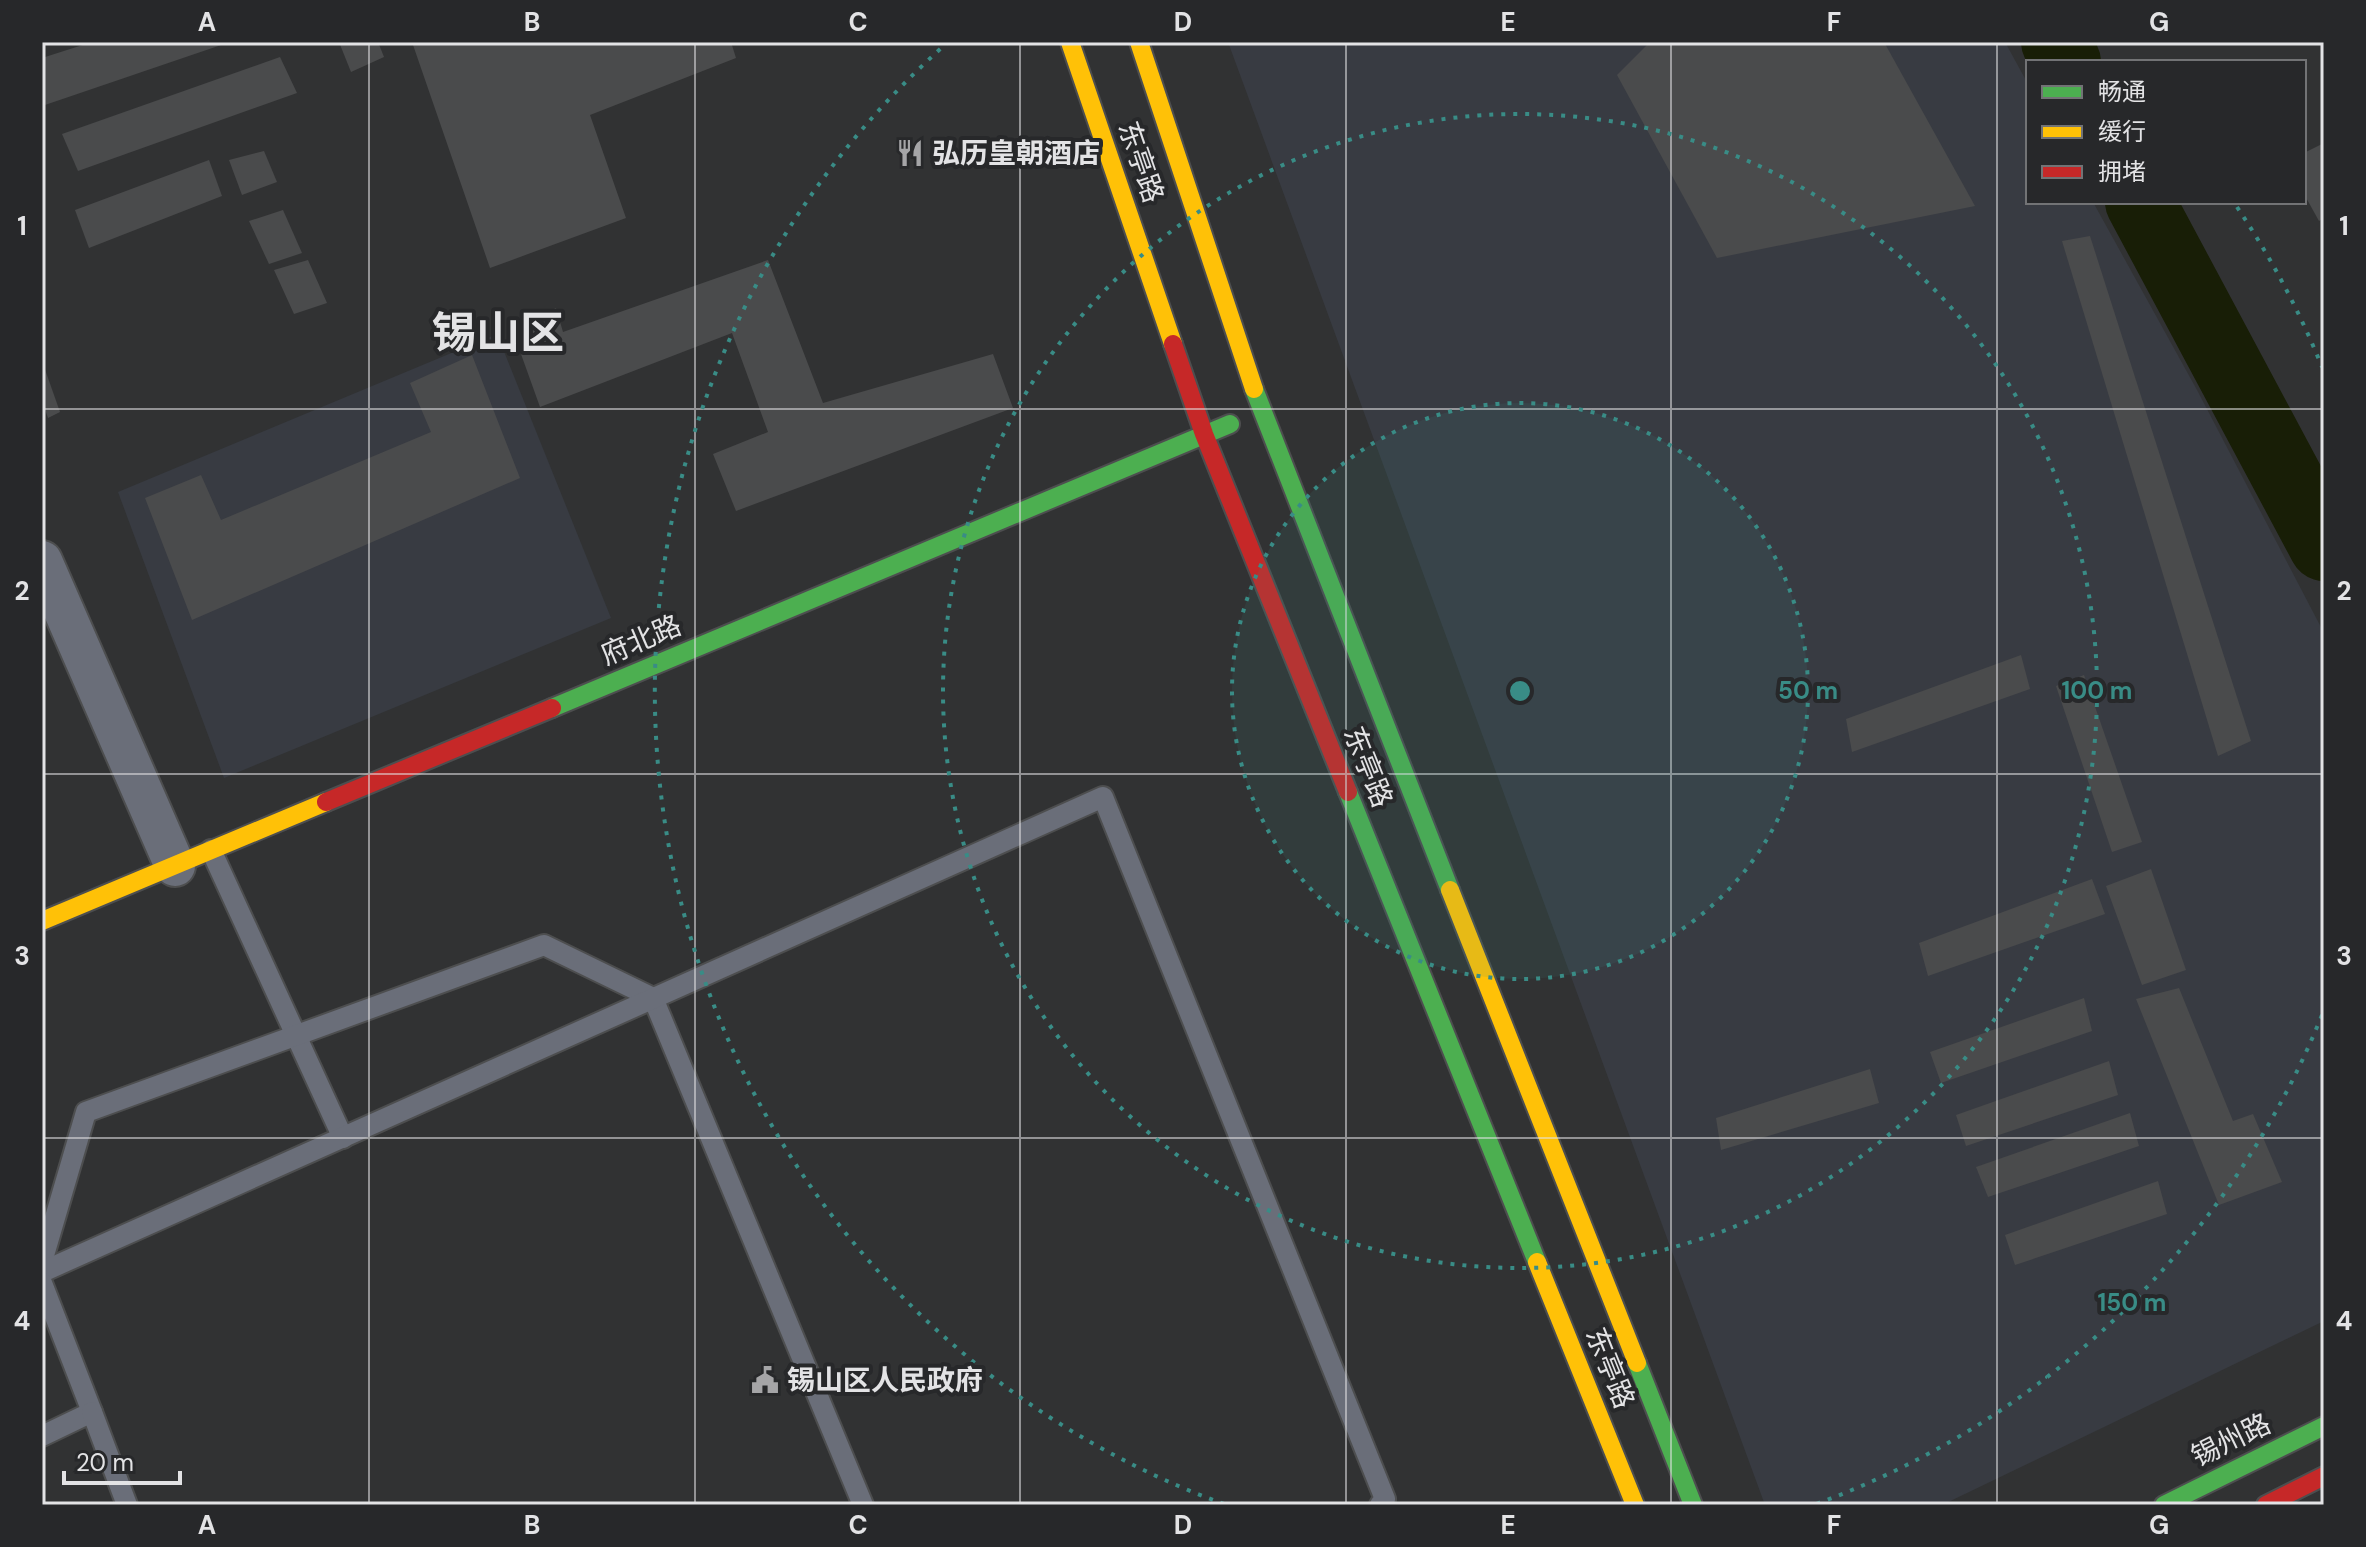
<svg xmlns="http://www.w3.org/2000/svg" width="2366" height="1547" viewBox="0 0 2366 1547" font-family="'DM Sans','Noto Sans SC',sans-serif">
<style>
.built{fill:#383b42}
.lines{fill:none;stroke-linecap:round;stroke-linejoin:round}
.river{stroke:#181e06;stroke-width:70}
.building{fill:#4a4b4c}
.lane-casing{stroke:#4d4e4f;stroke-width:24}
.street-casing{stroke:#4d4e4f;stroke-width:44}
.fast-casing{stroke:#4d4e4f;stroke-width:22}
.slow-casing{stroke:#4d4e4f;stroke-width:22}
.jam-casing{stroke:#4d4e4f;stroke-width:22}
.lane{stroke:#6a6e79;stroke-width:20}
.street{stroke:#6a6e79;stroke-width:40}
.fast{stroke:#4caf50;stroke-width:18}
.slow{stroke:#ffc107;stroke-width:18}
.jam{stroke:#c62828;stroke-width:18}
.grid{fill:none;stroke:#e3e3e5;stroke-width:2;stroke-opacity:0.55}
.ring{fill:none;stroke:#398c86;stroke-width:4;stroke-dasharray:4 8}
.labels{text-anchor:middle;dominant-baseline:central;stroke-width:8;stroke-linejoin:round;paint-order:stroke}
.poi-label{font-size:28px;font-weight:bold;fill:#e3e3e5;stroke:#27282a;text-anchor:start}
.street-label{font-size:28px;fill:#e3e3e5;stroke:#27282a}
.town-label{font-size:44px;font-weight:bold;fill:#e3e3e5;stroke:#27282a}
.centre{fill:#398c86;stroke:#27282a;stroke-width:4}
.ring-label{font-size:24px;text-anchor:middle;font-weight:bold;fill:#398c86;stroke:#27282a;stroke-width:8;stroke-linejoin:round;paint-order:stroke}
.neatline{fill:none;stroke:#e3e3e5;stroke-width:3}
.grid-label{font-size:26px;text-anchor:middle;font-weight:bold;fill:#e3e3e5}
</style>
<rect width="100%" height="100%" fill="#313233"/>
<g class="built">
<polygon points="1228,42 2005,42 2028,84 2028,202 2093,202 2197,390 2324,633 2324,1321 1942,1505 1765,1505"/>
<polygon points="497,334 611,618 224,778 118,492"/>
</g>
<g class="lines">
<g class="river">
<polyline points="2056,42 2066,62"/>
<polyline points="2140,202 2324,546"/>
</g>
</g>
<g class="building">
<polygon points="92,42 227,42 227,43 42,106 42,58"/>
<polygon points="339,42 378,42 384,57 351,72"/>
<polygon points="412,42 731,42 736,58 590,115 626,218 490,268"/>
<polygon points="1650,42 1884,42 1975,206 1717,258 1617,75"/>
<polygon points="280,57 297,93 78,171 62,134"/>
<polygon points="2324,143 2324,218 2319,221 2304,194 2304,153"/>
<polygon points="264,151 277,182 242,195 229,160"/>
<polygon points="209,160 222,196 89,248 75,210"/>
<polygon points="283,210 302,253 269,264 249,221"/>
<polygon points="2090,236 2251,741 2218,756 2062,241"/>
<polygon points="308,260 327,303 294,314 274,270"/>
<polygon points="768,260 823,403 993,354 1013,408 736,511 713,454 768,432 732,333 540,407 512,329 556,308 563,332"/>
<polygon points="472,355 520,478 192,620 145,498 201,475 221,520 431,432 410,383"/>
<polygon points="42,361 60,412 48,418 42,401"/>
<polygon points="2021,655 2030,689 1852,752 1846,719"/>
<polygon points="2084,675 2142,842 2112,852 2056,686"/>
<polygon points="2151,869 2186,970 2142,985 2106,886"/>
<polygon points="2092,879 2105,914 1928,976 1919,943"/>
<polygon points="2179,988 2233,1121 2253,1114 2282,1182 2219,1205 2136,999"/>
<polygon points="2084,998 2092,1031 1941,1083 1930,1052"/>
<polygon points="2109,1061 2118,1095 1966,1146 1956,1115"/>
<polygon points="1870,1069 1879,1103 1721,1150 1716,1118"/>
<polygon points="2130,1113 2139,1146 1988,1197 1976,1167"/>
<polygon points="2158,1181 2167,1214 2015,1265 2005,1235"/>
</g>
<g class="lines">
<g class="lane-casing">
<g id="lane">
<polyline points="211,850 343,1138"/>
<polyline points="42,1262 86,1112 544,945 653,998 863,1505"/>
<polyline points="42,1272 1103,797 1385,1499 1380,1505"/>
<polyline points="42,1283 92,1412 42,1436"/>
<polyline points="92,1412 127,1505"/>
</g>
</g>
<g class="street-casing">
<polyline id="street" points="42,561 175,866"/>
</g>
<g class="fast-casing">
<g id="fast">
<polyline points="1254,389 1450,890"/>
<polyline points="552,708 1230,424"/>
<polyline points="1348,792 1537,1262"/>
<polyline points="1637,1363 1693,1505"/>
<polyline points="2164,1505 2324,1426"/>
</g>
</g>
<g class="slow-casing">
<g id="slow">
<polyline points="1070,42 1173,344"/>
<polyline points="1139,42 1254,389"/>
<polyline points="1450,890 1637,1363"/>
<polyline points="42,921 326,802"/>
<polyline points="1537,1262 1635,1505"/>
</g>
</g>
<g class="jam-casing">
<g id="jam">
<polyline points="1173,344 1204,434 1348,792"/>
<polyline points="326,802 552,708"/>
<polyline points="2266,1505 2324,1476"/>
</g>
</g>
<use href="#lane" class="lane"/>
<use href="#street" class="street"/>
<use href="#fast" class="fast"/>
<use href="#slow" class="slow"/>
<use href="#jam" class="jam"/>
</g>
<path class="grid" d="M369,42V1505M695,42V1505M1020,42V1505M1346,42V1505M1671,42V1505M1997,42V1505M42,409H2324M42,774H2324M42,1138H2324"/>
<circle cx="1520" cy="691" r="288" fill="#398c86" fill-opacity=".12"/>
<g class="ring">
<circle cx="1520" cy="691" r="288"/>
<circle cx="1520" cy="691" r="577"/>
<path d="M2322 1015A865 865 0 0 1 1816 1504M1224 1504A865 865 0 0 1 947 43M2237 207A865 865 0 0 1 2322 367"/>
</g>
<defs>
<g id="restaurant-bare" transform="scale(2.16)"><path d="M-5-6h1v4h1v-4h1v4h1v-4h1v5L-1.5 .5V6h-2V.5L-5-1ZM5-6V6H3V1.5H1.5Q1.5-4 5-6Z" fill="#a5a5a7" stroke="#27282a" stroke-width="2.5" paint-order="stroke"/></g>
<g id="civic-bare" transform="scale(2.16)"><path d="M-.6-6.5H3V-4.5H.6V-3L4-1V1h2V6H-6V1h2V-1L-.6-3ZM-1.2 2.5V6h2.4V2.5Z" fill="#a5a5a7" stroke="#27282a" stroke-width="2.5" paint-order="stroke"/></g>
</defs>
<g fill-rule="evenodd">
<use href="#restaurant-bare" x="910" y="153"/>
<use href="#civic-bare" x="765" y="1380"/>
</g>
<g class="labels">
<g class="poi-label">
<text x="932" y="153">弘历皇朝酒店</text>
<text x="787" y="1380">锡山区人民政府</text>
</g>
<g class="street-label">
<text transform="translate(1141 162) rotate(71)">东亭路</text>
<text transform="translate(641 640) rotate(-23)">府北路</text>
<text transform="translate(1368 767) rotate(68)">东亭路</text>
<text transform="translate(1610 1368) rotate(68)">东亭路</text>
<text transform="translate(2231 1440) rotate(-26)">锡州路</text>
</g>
<g class="town-label">
<text x="498" y="333">锡山区</text>
</g>
</g>
<circle cx="1520" cy="691" r="12" class="centre"/>
<g class="ring-label">
<text x="1808" y="699">50 m</text>
<text x="2097" y="699">100 m</text>
<text x="2132" y="1311">150 m</text>
</g>
<rect width="2366" height="1547" fill="none" stroke="#27282a" stroke-width="88"/>
<rect x="2026" y="60" width="280" height="144" fill="#27282a" stroke="#727375" stroke-width="2"/>
<rect x="2042" y="86" width="40" height="12" fill="#4caf50" stroke="#727375" stroke-width="2"/>
<text x="2098" y="100" font-size="24" fill="#e3e3e5">畅通</text>
<rect x="2042" y="126" width="40" height="12" fill="#ffc107" stroke="#727375" stroke-width="2"/>
<text x="2098" y="140" font-size="24" fill="#e3e3e5">缓行</text>
<rect x="2042" y="166" width="40" height="12" fill="#c62828" stroke="#727375" stroke-width="2"/>
<text x="2098" y="180" font-size="24" fill="#e3e3e5">拥堵</text>
<path d="M64 1471v12h116v-12" fill="none" stroke="#e3e3e5" stroke-width="4"/>
<text x="76" y="1471" font-size="24" fill="#e3e3e5" stroke="#27282a" stroke-width="6" paint-order="stroke">20 m</text>
<rect x="44" y="44" width="2278" height="1459" class="neatline"/>
<g class="grid-label">
<text x="207" y="31">A</text>
<text x="532" y="31">B</text>
<text x="858" y="31">C</text>
<text x="1183" y="31">D</text>
<text x="1508" y="31">E</text>
<text x="1834" y="31">F</text>
<text x="2159" y="31">G</text>
<text x="22" y="235">1</text>
<text x="2344" y="235">1</text>
<text x="22" y="600">2</text>
<text x="2344" y="600">2</text>
<text x="22" y="965">3</text>
<text x="2344" y="965">3</text>
<text x="22" y="1330">4</text>
<text x="2344" y="1330">4</text>
<text x="207" y="1534">A</text>
<text x="532" y="1534">B</text>
<text x="858" y="1534">C</text>
<text x="1183" y="1534">D</text>
<text x="1508" y="1534">E</text>
<text x="1834" y="1534">F</text>
<text x="2159" y="1534">G</text>
</g>
</svg>
